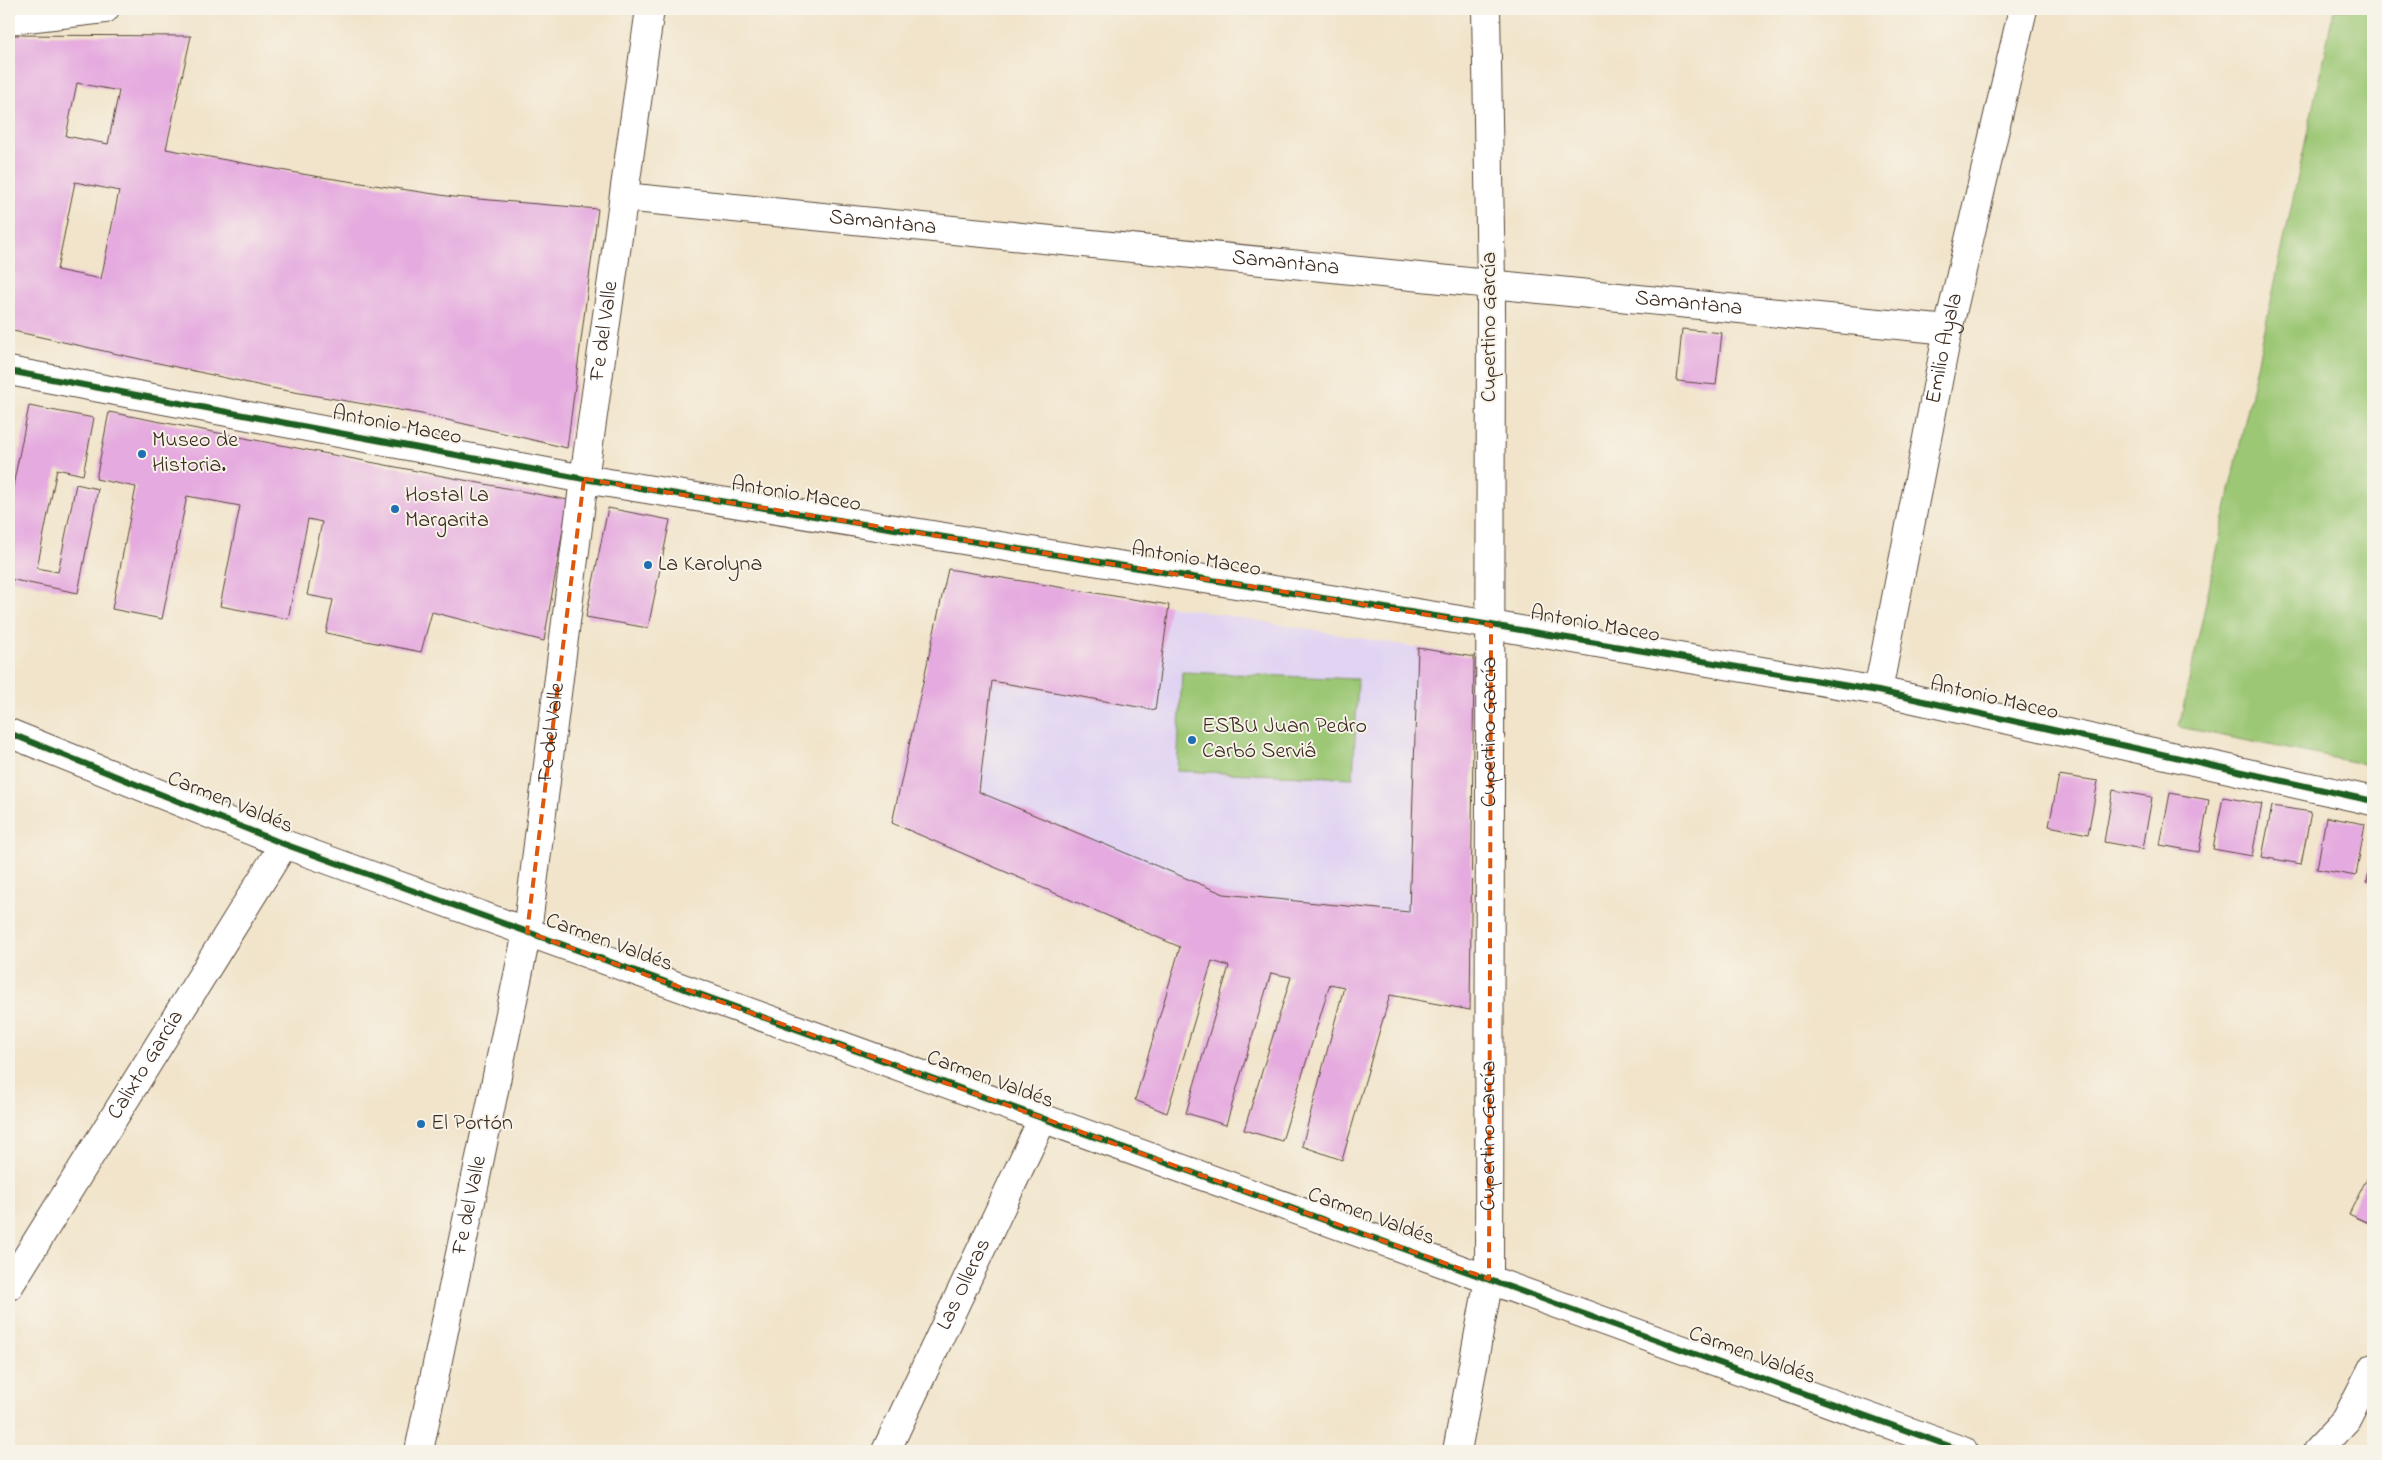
<svg xmlns="http://www.w3.org/2000/svg" width="2382" height="1460" viewBox="0 0 2382 1460" font-family="'Indie Flower',sans-serif">
<style>
.built{fill:#e1d4f3}
.green{fill:#9cc774;stroke:#6c7849}
.building{fill:#e5aadf;fill-rule:evenodd}
.lines{fill:none;stroke-linecap:round;stroke-linejoin:round}
.minor-casing{stroke:#564638;stroke-width:30}
.minor{stroke:#fff;stroke-width:28}
.cycleway-casing{stroke:#f7f3e8;stroke-width:9}
.cycleway{stroke:#1b5e20;stroke-width:6}
.marked{fill:none;stroke:#df570d;stroke-width:4;stroke-dasharray:10 6;stroke-linejoin:round}
.poi-dot{fill:#1f6fb2;stroke:#f7f3e8;stroke-width:2}
.labels{text-anchor:middle;dominant-baseline:central;stroke-width:4;stroke-linejoin:round;paint-order:stroke}
.street-label{font-size:22px;fill:#3b2a1e;stroke:#f7f3e8}
.poi-label{font-size:22px;fill:#3b2a1e;stroke:#f7f3e8;text-anchor:start}
</style>
<rect width="100%" height="100%" fill="#f7f3e8"/>
<filter id="ink" filterUnits="userSpaceOnUse"><feTurbulence type="fractalNoise" baseFrequency=".02" numOctaves="2"/><feDisplacementMap in="SourceGraphic" scale="10" xChannelSelector="R" yChannelSelector="G"/><feConvolveMatrix kernelMatrix="1 2 1 2 8 2 1 2 1" color-interpolation-filters="sRGB"/></filter>
<filter id="wash" filterUnits="userSpaceOnUse"><feTurbulence type="fractalNoise" baseFrequency=".0096" numOctaves="4" result="noise"/><feDisplacementMap in="SourceGraphic" scale="20" xChannelSelector="R" yChannelSelector="G"/><feGaussianBlur stdDeviation="1.12" result="paint"/><feColorMatrix in="noise" values="0 0 0 0 0 0 0 0 0 0 0 0 0 0 0 0 0 1.4 0 .05"/><feComposite in="paint" operator="in"/></filter>
<g filter="url(#wash)">
<rect width="100%" height="100%" fill="#f1e4ca"/>
<polygon class="built" points="948,569 1474,657 1470,1010 1219,964 892,823"/>
<g class="green">
<polygon points="2334,9 2373,9 2373,766 2179,727"/>
<polygon points="1182,672 1358,679 1353,778 1177,771"/>
</g>
<g id="blocks">
<g class="building">
<path d="M9,35L191,36L166,149L308,175L454,197L598,209L567,448L422,414L271,388L9,330ZM77,83L119,91L108,144L66,136ZM75,182L119,191L101,279L57,270Z"/>
<polygon points="1682,329 1722,333 1716,385 1677,381"/>
<polygon points="29,406 94,418 83,475 57,469 37,568 58,572 76,484 98,489 78,593 9,579 9,506"/>
<polygon points="109,412 568,500 544,641 432,612 421,652 326,633 333,600 307,595 322,522 308,519 288,619 220,606 240,506 187,496 162,619 112,609 136,487 96,479"/>
<polygon points="608,508 670,520 648,628 586,617"/>
<polygon points="948,569 1169,605 1155,710 992,681 979,792 1224,894 1409,912 1418,648 1474,657 1470,1010 1390,995 1342,1160 1302,1146 1344,987 1330,984 1282,1141 1244,1130 1291,977 1271,973 1226,1125 1186,1113 1229,966 1212,961 1167,1113 1135,1100 1180,947 892,823"/>
<polygon points="2059,775 2098,781 2088,834 2049,826"/>
<polygon points="2113,790 2152,797 2143,849 2104,842"/>
<polygon points="2170,793 2209,800 2199,852 2160,845"/>
<polygon points="2223,797 2262,804 2252,856 2213,849"/>
<polygon points="2272,806 2311,812 2301,864 2262,857"/>
<polygon points="2326,817 2365,824 2356,876 2317,869"/>
<polygon points="2372,853 2373,853 2373,883 2367,882"/>
<polygon points="2367,1178 2373,1181 2373,1225 2349,1214"/>
</g>
</g>
</g>
<g filter="url(#ink)">
<use href="#blocks" fill-opacity="0" stroke="#564638" stroke-width="1"/>
<g class="lines">
<g class="minor-casing">
<g id="minor">
<polyline points="9,20 105,9"/>
<path id="s1" d="M624,197L1948,330"/>
<polyline points="9,371 584,479 1491,625 1878,691 2373,801"/>
<path id="s2" d="M1878,691L1948,330L2023,9"/>
<polyline points="9,733 284,844 1963,1451"/>
<path id="s3" d="M9,1286L284,844"/>
<path id="s4" d="M419,1451L527,932L584,479L650,9"/>
<path id="s5" d="M886,1451L1043,1118"/>
<path id="s6" d="M1457,1451L1489,1279L1491,284L1486,9"/>
<polyline points="2317,1451 2346,1420 2373,1367"/>
</g>
</g>
<use href="#minor" class="minor"/>
<g class="cycleway-casing">
<g id="cycleway">
<polyline points="9,371 584,479 1491,625 1878,691 2373,801"/>
<polyline points="9,733 284,844 1963,1451"/>
</g>
</g>
<use href="#cycleway" class="cycleway"/>
</g>
</g>
<path class="marked" d="M584,479L1491,625L1489,1279L527,932Z"/>
<g class="poi-dot">
<circle cx="142" cy="454" r="5"/>
<circle cx="395" cy="509" r="5"/>
<circle cx="648" cy="565" r="5"/>
<circle cx="1192" cy="740" r="5"/>
<circle cx="421" cy="1124" r="5"/>
</g>
<g class="labels">
<g class="street-label">
<text stroke="none"><textPath href="#s1" startOffset="260">Samantana</textPath></text>
<text stroke="none"><textPath href="#s1" startOffset="665">Samantana</textPath></text>
<text stroke="none"><textPath href="#s1" startOffset="1070">Samantana</textPath></text>
<text transform="translate(1490 327) rotate(-90)">Cupertino García</text>
<text stroke="none"><textPath href="#s4" startOffset="1136">Fe del Valle</textPath></text>
<text stroke="none"><textPath href="#s2" startOffset="349">Emilio Ayala</textPath></text>
<text transform="translate(397 426) rotate(11)">Antonio Maceo</text>
<text transform="translate(796 495) rotate(9)">Antonio Maceo</text>
<text transform="translate(1196 560) rotate(9)">Antonio Maceo</text>
<text transform="translate(1595 625) rotate(10)">Antonio Maceo</text>
<text transform="translate(1994 699) rotate(13)">Antonio Maceo</text>
<text stroke="none"><textPath href="#s6" startOffset="722">Cupertino García</textPath></text>
<text stroke="none"><textPath href="#s4" startOffset="731">Fe del Valle</textPath></text>
<text transform="translate(230 803) rotate(22)">Carmen Valdés</text>
<text transform="translate(609 943) rotate(20)">Carmen Valdés</text>
<text stroke="none"><textPath href="#s3" startOffset="260">Calixto García</textPath></text>
<text transform="translate(990 1080) rotate(20)">Carmen Valdés</text>
<text stroke="none"><textPath href="#s6" startOffset="318">Cupertino García</textPath></text>
<text stroke="none"><textPath href="#s4" startOffset="251">Fe del Valle</textPath></text>
<text transform="translate(1371 1217) rotate(20)">Carmen Valdés</text>
<text stroke="none"><textPath href="#s5" startOffset="184">Las Olleras</textPath></text>
<text transform="translate(1752 1356) rotate(20)">Carmen Valdés</text>
</g>
<g class="poi-label">
<text x="152" y="441">Museo de<tspan x="152" dy="25">Historia.</tspan></text>
<text x="405" y="496">Hostal La<tspan x="405" dy="25">Margarita</tspan></text>
<text x="658" y="565">La Karolyna</text>
<text x="1202" y="727">ESBU Juan Pedro<tspan x="1202" dy="25">Carbó Serviá</tspan></text>
<text x="431" y="1124">El Portón</text>
</g>
</g>
<rect width="2382" height="1460" fill="none" stroke="#f7f3e8" stroke-width="30"/>
</svg>
